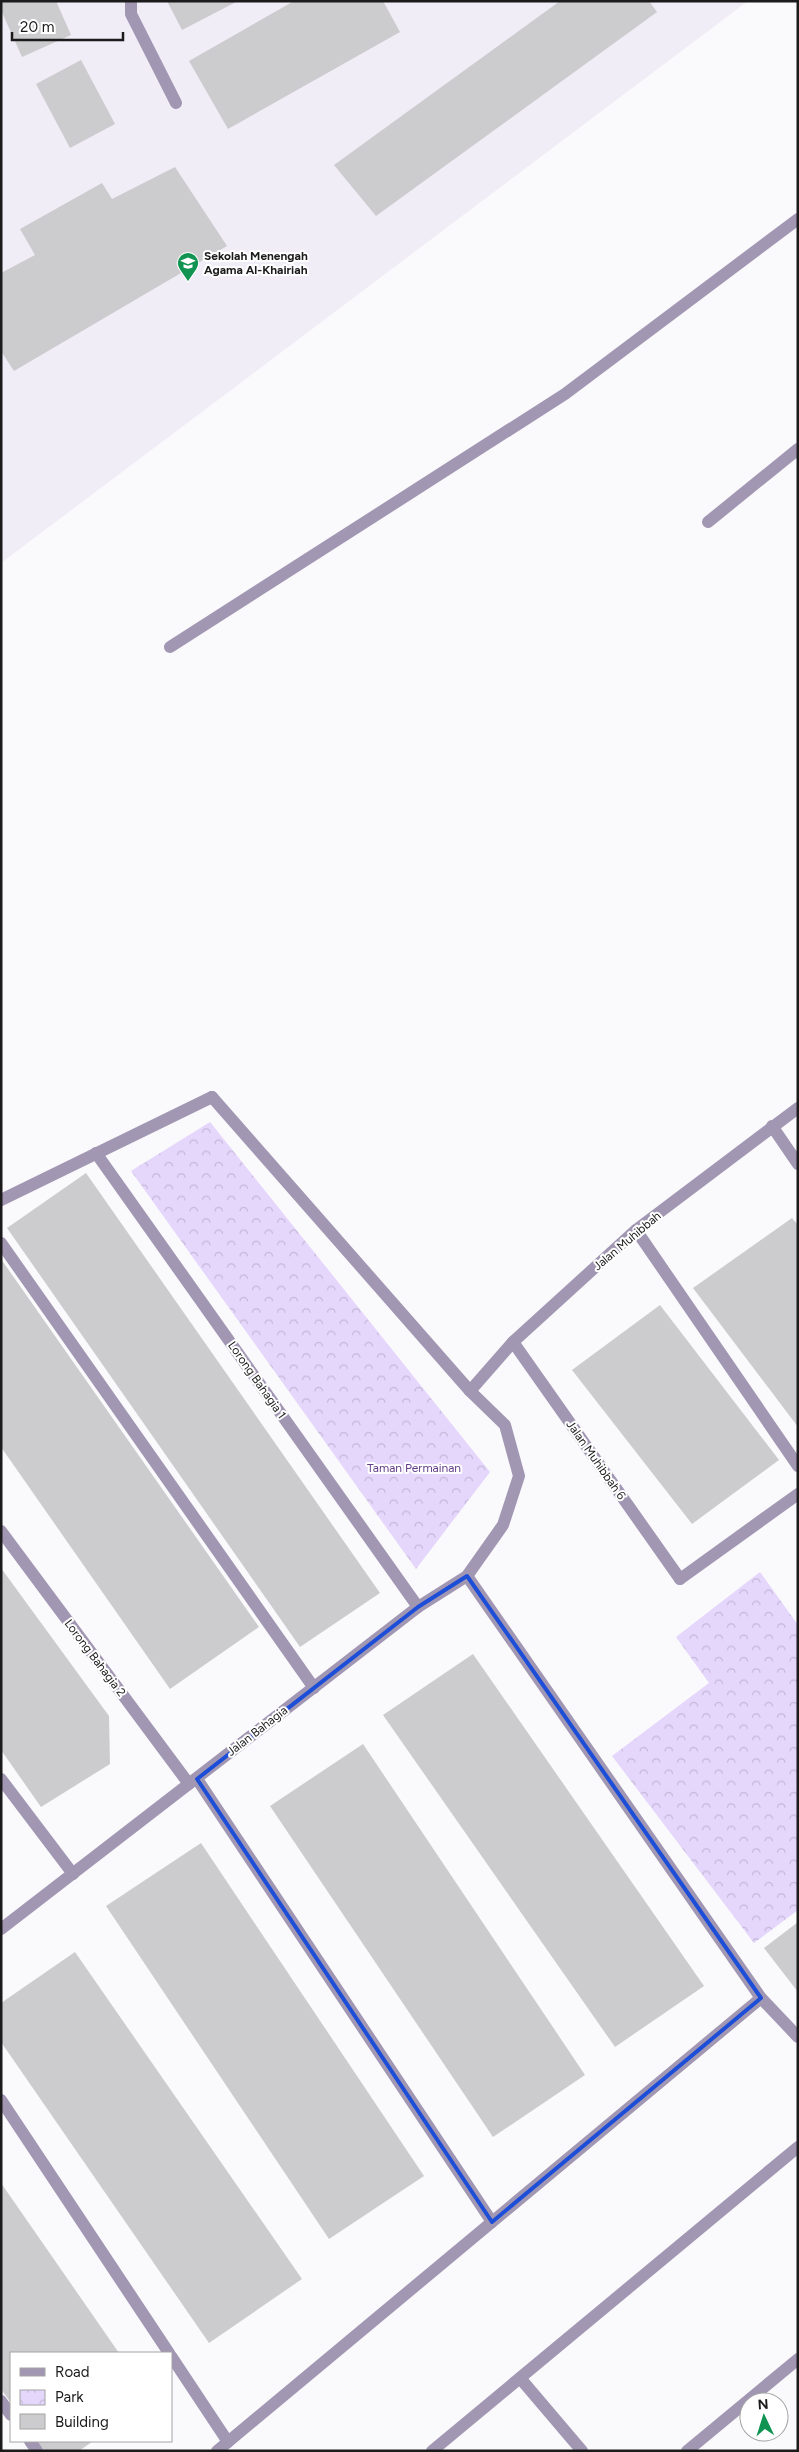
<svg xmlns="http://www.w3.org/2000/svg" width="799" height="2452" viewBox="0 0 799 2452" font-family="Figtree,sans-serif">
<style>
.built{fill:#f1edf7}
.park{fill:url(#park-crowns)}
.building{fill:#cccbce}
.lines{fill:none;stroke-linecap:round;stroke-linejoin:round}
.lane{stroke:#a297b3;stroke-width:12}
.street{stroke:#a297b3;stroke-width:12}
.marked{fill:none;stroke:#1d4ed8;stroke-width:4;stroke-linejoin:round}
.labels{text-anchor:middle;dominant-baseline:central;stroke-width:4;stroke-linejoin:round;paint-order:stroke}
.poi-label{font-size:12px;font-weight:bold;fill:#1c1b1c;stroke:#fff;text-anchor:start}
.street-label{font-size:12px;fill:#1c1b1c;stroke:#fff}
.park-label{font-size:12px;fill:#613d88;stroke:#fff}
</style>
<defs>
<pattern id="park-crowns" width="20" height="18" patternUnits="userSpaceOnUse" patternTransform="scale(1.25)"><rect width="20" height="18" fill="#e5d6fc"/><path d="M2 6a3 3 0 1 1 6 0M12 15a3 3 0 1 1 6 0" fill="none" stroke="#c4b7d7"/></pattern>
</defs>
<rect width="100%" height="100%" fill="#faf9fc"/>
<polygon class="built" points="1,1 748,1 1,563"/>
<g class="park">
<polygon points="210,1122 490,1472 416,1569 131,1171"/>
<polygon points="760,1572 798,1625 798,1910 754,1943 612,1756 709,1683 676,1637"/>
</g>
<g class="building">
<polygon points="1,1 56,1 71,35 22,57 1,10"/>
<polygon points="167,1 238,1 182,30"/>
<polygon points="294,1 383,1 400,32 228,129 189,61"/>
<polygon points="560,1 649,1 657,12 376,216 334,165"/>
<polygon points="81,60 115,124 70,148 36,84"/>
<polygon points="175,167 227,246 14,371 1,351 1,273 35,255 20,229 102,183 112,199"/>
<polygon points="86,1173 380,1593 300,1647 7,1228"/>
<polygon points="792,1218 798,1225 798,1427 693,1288"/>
<polygon points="1,1259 259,1627 170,1689 1,1447"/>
<polygon points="660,1305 779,1460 692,1524 572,1370"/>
<polygon points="1,1568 109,1716 110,1764 41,1807 1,1750"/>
<polygon points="473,1654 704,1986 615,2047 383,1715"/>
<polygon points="363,1744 585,2075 493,2137 270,1806"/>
<polygon points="201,1843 424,2176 329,2239 106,1906"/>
<polygon points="798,1922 798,1992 764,1948"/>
<polygon points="75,1952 302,2279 209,2343 1,2042 1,2003"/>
<polygon points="1,2183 119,2353 11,2353 11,2403 1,2389"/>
<polygon points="37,2441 93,2441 79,2451 44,2451"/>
</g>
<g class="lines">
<g class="lane">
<polyline points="1,1200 212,1097"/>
<polyline points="636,1230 798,1466"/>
<polyline points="1,1243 314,1688"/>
<polyline points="680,1579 798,1494"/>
<polyline points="1,1779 73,1874"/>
<polyline points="520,2378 582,2451"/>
<polyline points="1,2401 11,2415"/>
<polyline points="30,2441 37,2451"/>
<polyline points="432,2451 798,2147"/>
</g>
<g class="street">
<polyline points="131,1 131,14 176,103"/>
<polyline points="708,522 798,449"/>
<polyline points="170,647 565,394 798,219"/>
<polyline points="772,1126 798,1164"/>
<polyline points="96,1153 418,1607"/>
<polyline points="513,1342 680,1579"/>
<polyline points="470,1391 513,1342 636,1230 798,1108"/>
<polyline points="1,1531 189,1784"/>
<polyline points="467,1576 761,1998 798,2037"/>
<polyline points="197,1779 492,2222"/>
<polyline points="1,1929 418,1607 467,1576 503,1525 519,1476 505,1425 470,1391 212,1097"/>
<polyline points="1,2100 169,2353"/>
<polyline points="171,2356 228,2442"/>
<polyline points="217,2451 761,1998"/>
<polyline points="687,2451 798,2359"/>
</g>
</g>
<path class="marked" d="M467,1576L761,1998L492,2222L197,1779L418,1607Z"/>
<defs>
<g id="school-pin" transform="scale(1.125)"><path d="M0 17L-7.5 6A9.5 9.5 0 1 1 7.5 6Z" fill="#119351" stroke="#fff"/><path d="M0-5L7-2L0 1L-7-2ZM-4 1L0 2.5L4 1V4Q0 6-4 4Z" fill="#fff"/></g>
</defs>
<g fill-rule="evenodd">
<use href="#school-pin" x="188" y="263"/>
</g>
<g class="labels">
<g class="poi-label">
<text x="204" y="256">Sekolah Menengah<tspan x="204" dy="14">Agama Al-Khairiah</tspan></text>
</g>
<g class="street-label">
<text transform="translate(627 1241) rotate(-40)">Jalan Muhibbah</text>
<text transform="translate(257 1380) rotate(55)">Lorong Bahagia 1</text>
<text transform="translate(596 1460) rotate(55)">Jalan Muhibbah 6</text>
<text transform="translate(95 1658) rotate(53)">Lorong Bahagia 2</text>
<text transform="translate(257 1731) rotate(-38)">Jalan Bahagia</text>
</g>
<g class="park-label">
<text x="414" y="1468">Taman Permainan</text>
</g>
</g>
<rect width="799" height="2452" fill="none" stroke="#1c1b1c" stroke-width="5"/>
<rect x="10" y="2352" width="162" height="90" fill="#ffffff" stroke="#a4a4a4"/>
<rect x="20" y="2368" width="25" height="8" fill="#a297b3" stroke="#a4a4a4"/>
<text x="55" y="2377" font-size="15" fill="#1c1b1c">Road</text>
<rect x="20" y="2390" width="25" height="15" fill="url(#park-crowns)" stroke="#a4a4a4"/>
<text x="55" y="2402" font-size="15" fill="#1c1b1c">Park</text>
<rect x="20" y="2414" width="25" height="15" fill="#cccbce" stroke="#a4a4a4"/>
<text x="55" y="2427" font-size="15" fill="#1c1b1c">Building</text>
<g transform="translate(764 2417) rotate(356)"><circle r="24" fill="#ffffff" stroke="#a4a4a4"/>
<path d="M0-4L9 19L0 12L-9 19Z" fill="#119351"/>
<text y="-8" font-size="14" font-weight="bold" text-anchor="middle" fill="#1c1b1c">N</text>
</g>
<path d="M12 32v8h111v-8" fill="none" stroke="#1c1b1c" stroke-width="2.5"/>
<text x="20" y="32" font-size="15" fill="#1c1b1c" stroke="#ffffff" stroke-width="4" paint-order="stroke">20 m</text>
</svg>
